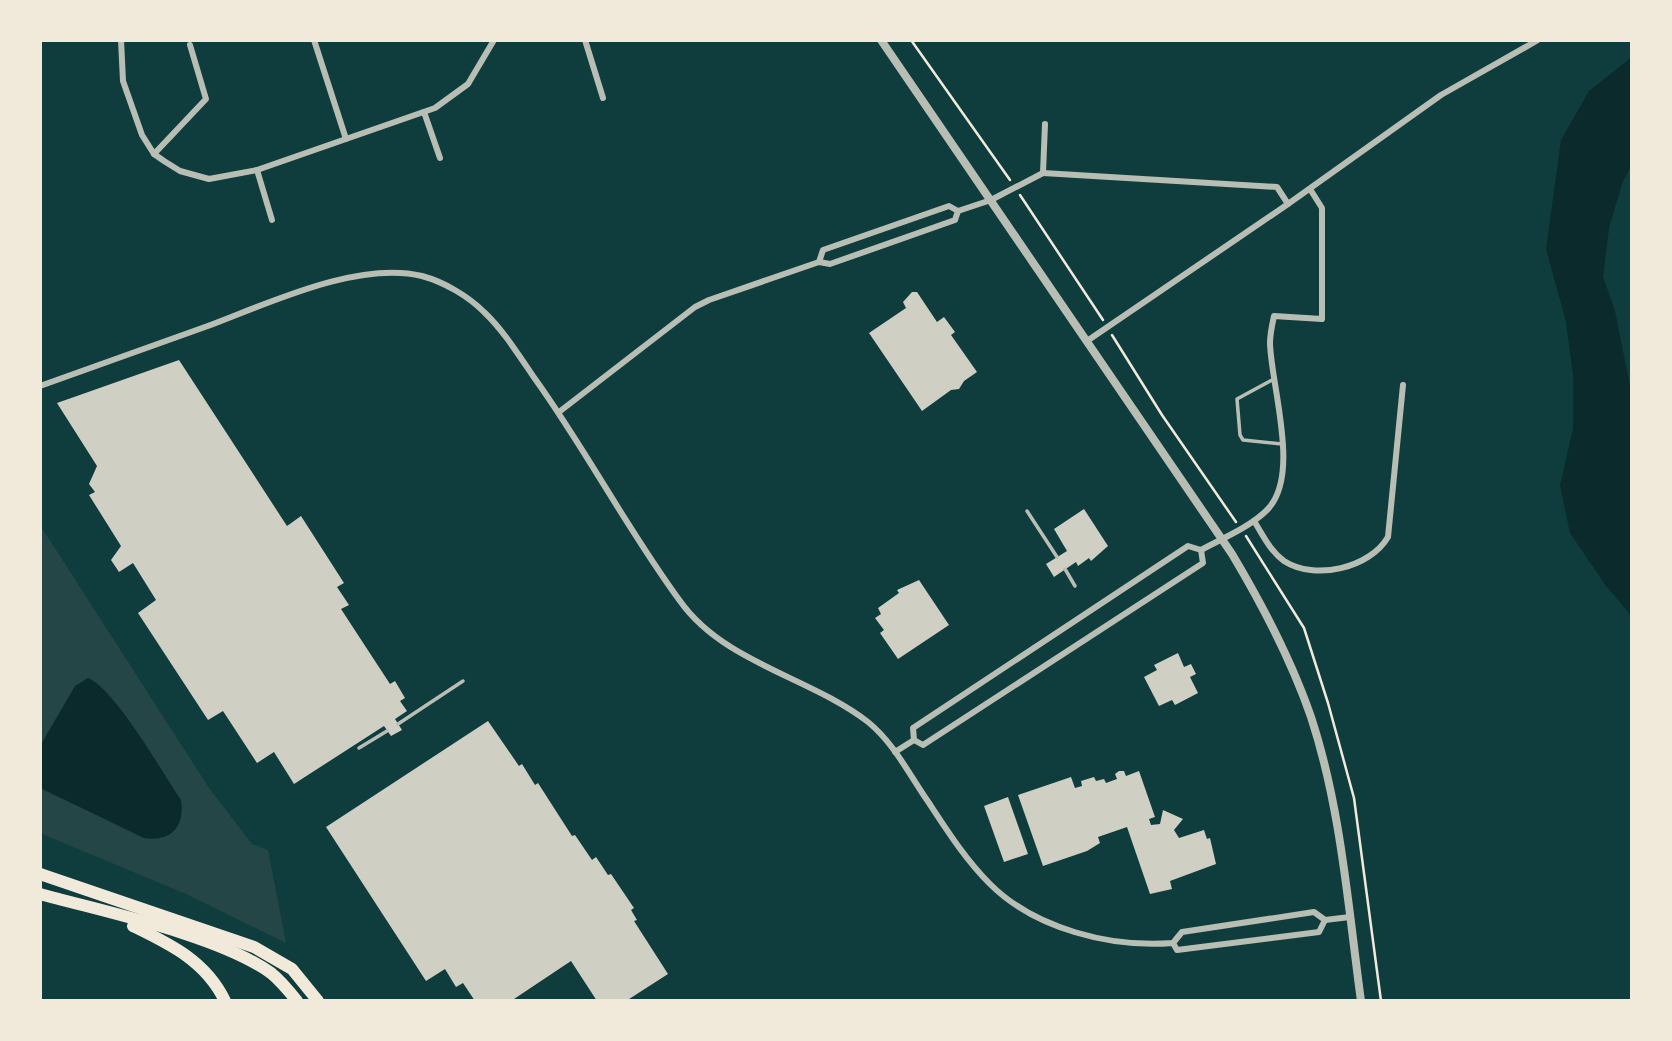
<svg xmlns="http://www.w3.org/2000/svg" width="1672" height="1041" viewBox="0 0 1672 1041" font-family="Arial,sans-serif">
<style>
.green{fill:#244646}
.water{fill:#0a2a2b}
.building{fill:#cfcfc3}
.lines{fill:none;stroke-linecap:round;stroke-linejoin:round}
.path{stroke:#f1e9da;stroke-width:2.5}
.service{stroke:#b8beb3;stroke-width:3.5}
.minor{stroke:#b8beb3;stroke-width:6}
.tertiary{stroke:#b8beb3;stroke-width:8}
.motorway{stroke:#f1e9da;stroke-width:12}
</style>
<rect width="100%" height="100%" fill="#0f3d3e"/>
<polygon class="green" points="40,525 209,788 252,844 268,850 286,943 186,894 40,833"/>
<g class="water">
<polygon points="1632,57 1632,163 1622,184 1609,228 1603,277 1615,311 1632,396 1632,633 1629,613 1606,586 1570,533 1560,485 1573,429 1573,375 1566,322 1546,249 1561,140 1589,91"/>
<path d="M88,678C115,689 162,772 181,800C185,827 171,842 144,838L40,788V746L75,686Z"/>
</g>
<g class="building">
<polygon points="912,292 917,292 937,322 944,317 955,332 951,335 977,372 964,381 959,389 951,390 922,411 869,333 906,308 903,302"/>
<polygon points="179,360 287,526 301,516 344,583 337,587 349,605 341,609 390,684 395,681 405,698 400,701 407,711 395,719 402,730 391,736 384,726 294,784 274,752 257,763 223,711 208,720 138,613 156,600 133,563 119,572 111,560 121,546 89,495 95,492 89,484 97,466 57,403"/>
<polygon points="1084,509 1108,546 1091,561 1089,558 1078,566 1076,562 1054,577 1046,564 1067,551 1054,529"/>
<polygon points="919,580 949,625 898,659 880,633 884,630 875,618 881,614 878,608 899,593 897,590"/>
<polygon points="1178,653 1184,667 1191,664 1196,674 1190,677 1198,693 1175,705 1172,700 1159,706 1144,677 1157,670 1154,665"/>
<polygon points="488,721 519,766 522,764 535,785 538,783 572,836 575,835 592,860 596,857 608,875 611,874 634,908 631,910 637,920 634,921 668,974 626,1001 597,1001 571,961 511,1001 475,1001 463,983 456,987 445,969 426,981 326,827"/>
<polygon points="1119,771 1124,771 1126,776 1139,771 1155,817 1149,819 1151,825 1160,824 1163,810 1183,819 1174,830 1179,838 1204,830 1207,839 1210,838 1216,864 1170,881 1172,889 1150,894 1127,827 1098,837 1100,843 1087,851 1043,866 1018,795 1071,777 1075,788 1082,786 1081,781 1094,777 1096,781 1104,779 1106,783 1117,779 1115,774"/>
<polygon points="1008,797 1028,854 1004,862 984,806"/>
</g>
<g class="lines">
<g class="path">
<polyline points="911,40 1010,180"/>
<polyline points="1020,195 1103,320"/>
<polyline points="1112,335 1162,415 1236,522"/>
<polyline points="1246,536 1304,628 1328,703 1354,798 1381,1001"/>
</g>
<g class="service">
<polyline points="1274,379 1237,399 1240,435 1243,440 1282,444"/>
<polyline points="1027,511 1057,557"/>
<polyline points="1065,569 1075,586"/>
<polyline points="398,724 463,681"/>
<polyline points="359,748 387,731"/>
</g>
<g class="minor">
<polyline points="121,40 123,81 142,135 154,154 164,161 180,171 209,179 257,170 435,108 468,84 494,40"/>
<polyline points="314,40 346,139"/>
<polyline points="585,40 603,98"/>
<polyline points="424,112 440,158"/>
<polyline points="154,154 206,99 190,45"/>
<polyline points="257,170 272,220"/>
<polyline points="1043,173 1277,187 1288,204"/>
<polyline points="958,211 991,200 1043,173 1045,124"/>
<polyline points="1087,341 1288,204 1441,95 1538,40"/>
<path d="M40,386C95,366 150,347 205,327C265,305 357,260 422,276C444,282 468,296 484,312C503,330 518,354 533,376C585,448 627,529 680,601C724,663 810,677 868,722C894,743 910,776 929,803C948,832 966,860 990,884C1035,929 1111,948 1173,943L1182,932L1314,912L1325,920L1319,932L1177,950L1173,943"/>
<polyline points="559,412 695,307 709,300 819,262 830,264 955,220 958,211 949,206 823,250 819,262"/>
<path d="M1254,521C1263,535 1270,551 1284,561C1315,581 1370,568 1388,537L1403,385"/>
<polygon points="1188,546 1201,550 1203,563 923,745 914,740 913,728"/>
<path d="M1201,550C1223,538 1248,528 1266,511C1302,477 1271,387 1270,343C1270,334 1272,325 1274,316L1322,319V208L1310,189"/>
<polyline points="895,752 914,740"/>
<polyline points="1325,920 1350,917"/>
</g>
<path class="tertiary" d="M881,40L1232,554C1263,606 1291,659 1311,717C1341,808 1348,906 1361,1001"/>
<g class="motorway">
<polyline points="40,874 254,947 292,969 318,1001"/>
<path d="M40,894C105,912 218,935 271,973C281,981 289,991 297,1001"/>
<path d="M133,926C170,944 206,961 225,1001"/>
</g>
</g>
<rect width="1672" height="1041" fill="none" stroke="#f1e9da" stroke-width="84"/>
</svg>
